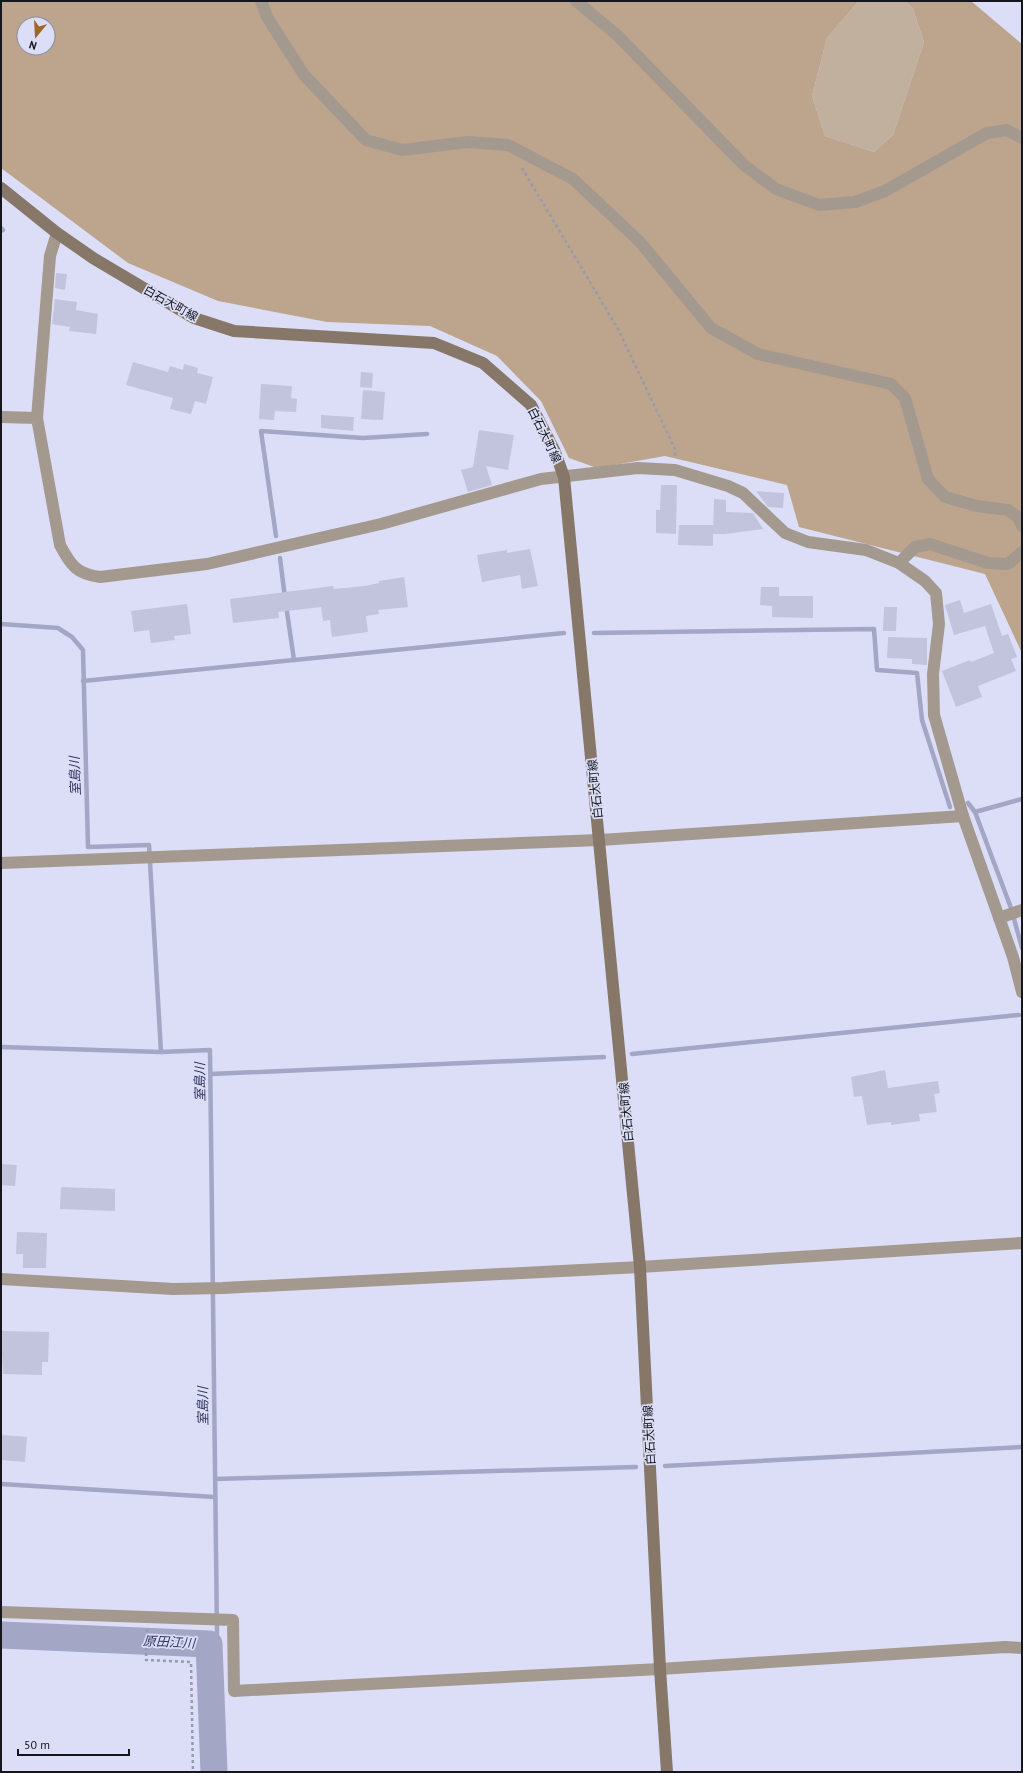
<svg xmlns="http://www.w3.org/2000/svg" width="1023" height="1773" viewBox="0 0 1023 1773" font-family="'PT Sans','Noto Sans JP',sans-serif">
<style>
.green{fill:#c2b09f}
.forest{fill:#bca48d;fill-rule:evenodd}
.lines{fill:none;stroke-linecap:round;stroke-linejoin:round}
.stream{stroke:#a3a6c4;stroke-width:4.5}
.river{stroke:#a3a6c4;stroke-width:27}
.building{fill:#c1c4dc}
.path{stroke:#979aac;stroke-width:2.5;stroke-dasharray:3 3;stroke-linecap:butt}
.minor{stroke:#a4998f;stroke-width:12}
.secondary{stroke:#867768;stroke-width:12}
.labels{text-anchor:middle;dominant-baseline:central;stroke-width:3.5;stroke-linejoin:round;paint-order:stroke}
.street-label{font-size:12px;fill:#14151d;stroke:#dbdef6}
.water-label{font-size:13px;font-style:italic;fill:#30315b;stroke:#dbdef6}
</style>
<rect width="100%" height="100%" fill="#dbdef6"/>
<polygon class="green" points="859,1 905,1 913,9 924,42 893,135 874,152 825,136 812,96 827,38"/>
<path class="forest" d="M1,1H859L827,38L812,96L825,136L874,152L893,135L924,42L913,9L905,1H971L1022,44V653L985,574L799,527L787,485L665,456L597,468L569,458L541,401L497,356L430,326L327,322L218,301L128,263L1,168ZM24,24H48V48H24Z"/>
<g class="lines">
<g class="stream">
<polyline points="1,228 3,230 1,231"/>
<polyline points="276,536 261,431 363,438 427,434"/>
<polyline points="280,558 285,598"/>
<polyline points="286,605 294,660"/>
<polyline points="1,624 58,628 72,637 83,650 88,847 149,845 161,1052 210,1050 217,1634 209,1644"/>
<polyline points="594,633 874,629 877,670 917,673 922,720 950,807"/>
<polyline points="83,681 564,633"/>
<polyline points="968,803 975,812 1011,908 1022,948"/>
<polyline points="975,812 1022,799"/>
<polyline points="1,1047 161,1052"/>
<polyline points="632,1054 1019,1015"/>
<polyline points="211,1074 604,1057"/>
<polyline points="665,1466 1022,1447"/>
<polyline points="215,1479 636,1467"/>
<polyline points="1,1484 215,1497"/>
</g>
<polyline class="river" points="1,1635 209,1644 214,1772"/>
</g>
<g class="building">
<polygon points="56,273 67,274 65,290 55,288"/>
<polygon points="55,299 77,302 76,310 98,314 96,334 69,331 70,327 52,324"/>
<polygon points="133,362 168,372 170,366 183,370 184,364 198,368 197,373 213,377 206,404 195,401 191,414 170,409 173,398 126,385"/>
<polygon points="361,372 373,373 372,388 360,387"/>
<polygon points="261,384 292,386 291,398 297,399 296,412 275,411 274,420 259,419"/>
<polygon points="363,390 385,392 383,420 361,419"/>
<polygon points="321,415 354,417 353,431 321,428"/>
<polygon points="479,430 514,435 508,470 486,466 492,485 468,492 461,470 473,467"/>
<polygon points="661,485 677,485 676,534 656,533 656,510 660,510"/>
<polygon points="756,491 784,493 783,508 768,507"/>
<polygon points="714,499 726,500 726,512 753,513 763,529 725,534 713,534"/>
<polygon points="679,525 713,525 713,546 678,545"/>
<polygon points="530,549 538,586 522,589 520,575 482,582 477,555 507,550 507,553"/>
<polygon points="404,577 408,607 378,610 379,614 366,616 368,632 332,637 330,620 323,621 321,607 278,612 279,618 233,623 230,599 333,586 334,589 365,586 379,583 379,581"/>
<polygon points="761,587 779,587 779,596 813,596 813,618 772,617 772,606 760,605"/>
<polygon points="960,600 964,613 991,604 1002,636 1008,634 1017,657 1011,659 1016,671 978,686 982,697 956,707 942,671 970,660 971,662 994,653 985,626 954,635 945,605"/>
<polygon points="187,604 191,634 174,636 175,640 151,643 149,630 134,632 131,611"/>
<polygon points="884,607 897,607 896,631 883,631"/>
<polygon points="888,637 927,638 927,665 912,664 912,659 887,658"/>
<polygon points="885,1070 888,1088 938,1081 940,1093 934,1094 937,1112 919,1114 920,1121 891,1125 891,1122 867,1125 862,1096 854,1097 851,1077"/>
<polygon points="1,1164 17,1165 15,1186 1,1185"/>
<polygon points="61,1187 115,1189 115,1211 60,1209"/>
<polygon points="17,1232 47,1233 46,1268 23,1268 23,1254 16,1254"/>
<polygon points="1,1331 49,1332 48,1362 42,1362 42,1375 3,1374"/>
<polygon points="1,1435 27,1437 25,1462 1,1460"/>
</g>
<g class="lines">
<g class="path">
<polyline points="522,168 618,329 675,449 675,457"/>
<polyline points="147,1629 146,1660 191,1662 193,1772"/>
</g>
<g class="minor">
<polyline points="261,1 267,17 304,75 366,140 402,150 468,142 508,145 573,179 640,242 711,328 758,354 891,384 905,398 928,479 945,497 977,506 1008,510 1018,517 1022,526"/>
<polyline points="576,1 617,35 744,165 776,189 819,205 855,202 885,191 987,133 1007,130 1022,138"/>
<path d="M1,417L37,418L60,545C71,566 77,574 100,577L207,564L381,524L541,479L638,468L675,470L728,486L743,493L785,533L808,542L866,550L899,563L925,581L936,593L939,624L933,674L934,715L963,816L1013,957L1022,992"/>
<polyline points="37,418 50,256 57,233"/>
<polyline points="899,563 915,547 930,544 988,563 1008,564 1022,552"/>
<polyline points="1,863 600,840 963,816"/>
<polyline points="999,918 1022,910"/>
<polyline points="1,1279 173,1289 223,1288 640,1267 1022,1243"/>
<polyline points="1,1612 233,1620 234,1691 660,1669 1005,1647 1022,1648"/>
</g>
<polyline class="secondary" points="1,188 57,233 93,258 194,318 234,331 434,343 483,363 531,405 555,452 564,477 640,1267 660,1669 667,1772"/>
</g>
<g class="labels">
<g class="street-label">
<text transform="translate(171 303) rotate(29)">白石大町線</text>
<text transform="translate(545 435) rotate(64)">白石大町線</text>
<text transform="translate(595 789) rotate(-96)">白石大町線</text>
<text transform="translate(626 1112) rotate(-95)">白石大町線</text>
<text transform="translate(649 1435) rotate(-93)">白石大町線</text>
</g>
<g class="water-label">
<text transform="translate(75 776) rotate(-92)">室島川</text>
<text transform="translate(200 1082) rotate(-91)">室島川</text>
<text transform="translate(203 1406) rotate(-91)">室島川</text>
<text transform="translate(169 1642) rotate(3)">原田江川</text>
</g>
</g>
<rect width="1023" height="1773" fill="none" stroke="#14151d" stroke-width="4"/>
<g transform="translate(36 36) rotate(198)"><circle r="19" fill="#dbdef6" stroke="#8b8e9f"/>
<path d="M0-3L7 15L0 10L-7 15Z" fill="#a16726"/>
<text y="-6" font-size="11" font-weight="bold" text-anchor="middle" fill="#14151d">N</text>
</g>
<path d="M18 1749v6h111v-6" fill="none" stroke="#14151d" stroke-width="2"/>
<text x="24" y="1749" font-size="12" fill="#14151d" stroke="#dbdef6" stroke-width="3" paint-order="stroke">50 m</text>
</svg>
